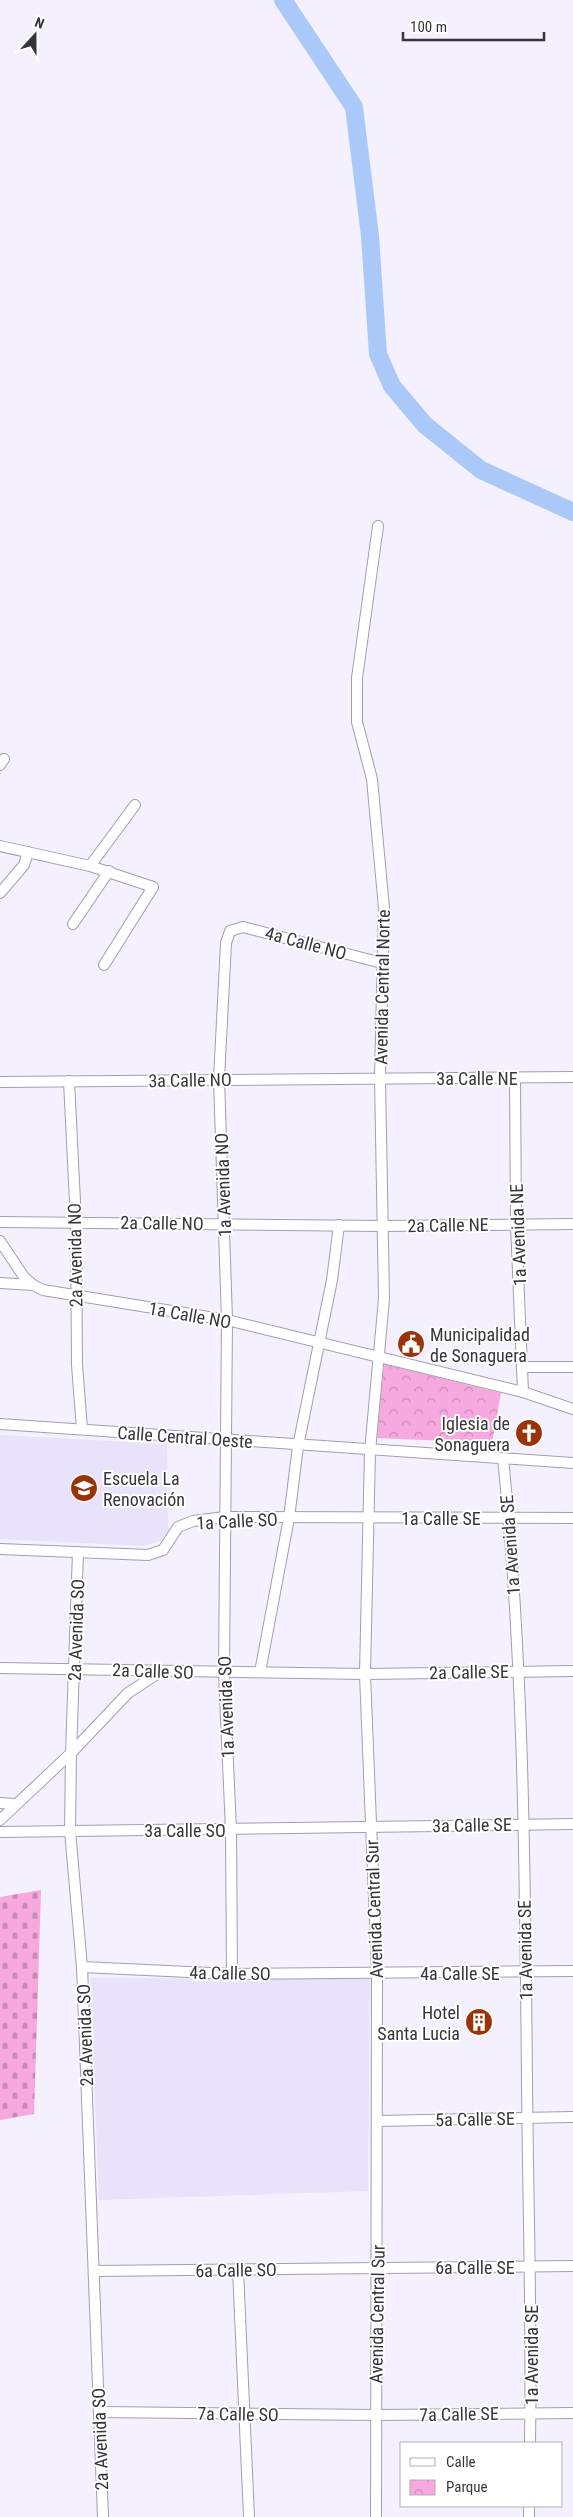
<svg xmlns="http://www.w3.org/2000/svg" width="573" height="2517" viewBox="0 0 573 2517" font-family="'Roboto Condensed',sans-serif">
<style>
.built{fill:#e8e2fa}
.cemetery{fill:url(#cemetery-stones)}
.park{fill:url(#park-crowns)}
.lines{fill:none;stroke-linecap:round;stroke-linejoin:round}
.river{stroke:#aac9f9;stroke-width:18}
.minor-casing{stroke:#a39eae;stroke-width:12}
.minor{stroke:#fff;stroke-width:10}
.labels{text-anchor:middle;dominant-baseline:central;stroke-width:4;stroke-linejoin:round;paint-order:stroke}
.street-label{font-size:18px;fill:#37353c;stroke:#fff}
.poi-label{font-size:18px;fill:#37353c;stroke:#fff;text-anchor:start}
</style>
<defs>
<pattern id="cemetery-stones" width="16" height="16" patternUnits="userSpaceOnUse" patternTransform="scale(1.25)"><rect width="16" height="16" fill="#f7a8df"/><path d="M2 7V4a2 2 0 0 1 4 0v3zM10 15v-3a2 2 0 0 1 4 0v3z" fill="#c98ab6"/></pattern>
<pattern id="park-crowns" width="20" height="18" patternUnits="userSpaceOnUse" patternTransform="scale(1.25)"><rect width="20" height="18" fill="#f7a8df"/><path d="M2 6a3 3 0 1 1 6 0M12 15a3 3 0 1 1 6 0" fill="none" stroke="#c98ab6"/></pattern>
</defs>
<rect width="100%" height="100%" fill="#f4f0fd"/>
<g class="built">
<polygon points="0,1435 167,1444 168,1531 160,1541 143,1546 0,1539"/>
<polygon points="90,1978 370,1979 368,2191 99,2200"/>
</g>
<polygon class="cemetery" points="41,1890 34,2114 0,2120 0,1897"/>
<polygon class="park" points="384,1364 501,1393 492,1443 377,1438"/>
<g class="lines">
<polyline class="river" points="283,0 354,107 370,236 378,354 392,386 425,425 481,470 573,512"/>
<g class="minor-casing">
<g id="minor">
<polyline points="0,765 4,759"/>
<polyline points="0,846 90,866 153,887 104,965"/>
<polyline points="90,866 135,805"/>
<polyline points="0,893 24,865 28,852"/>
<polyline points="73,924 109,871"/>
<polyline points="515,1078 516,1224 523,1392"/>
<polyline points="69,1081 76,1222 77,1365 82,1429"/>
<polyline points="0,1082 573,1077"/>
<polyline points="0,1222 383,1226 573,1224"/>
<polyline points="0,1241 24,1277 33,1285"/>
<polyline points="0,1283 33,1285 43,1290 227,1320 523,1392 573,1409"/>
<polyline points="524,1367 573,1367"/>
<polyline points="0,1424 573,1463"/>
<path d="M503,1458C524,1664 525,1874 527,2081C528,2202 532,2323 530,2443"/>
<polyline points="0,1549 148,1555 163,1550 178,1527 193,1521 225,1517 573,1518"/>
<polyline points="78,1552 71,1753 70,1831 82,1967 103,2517"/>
<polyline points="0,1668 365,1674 573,1671"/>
<polyline points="260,1672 289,1518 298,1446 332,1280 339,1225"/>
<polyline points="0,1803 15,1804"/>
<polyline points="0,1820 71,1753 128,1693 160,1672"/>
<polyline points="0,1832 573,1824"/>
<polyline points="82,1967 232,1974 573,1971"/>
<polyline points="232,1974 231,1830 224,1673 227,1320 219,1079 226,943 230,931 243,927 382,963"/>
<polyline points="377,2121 573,2117"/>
<polyline points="238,2270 249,2517"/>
<polyline points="94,2271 573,2266"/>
<polyline points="100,2412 376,2415 573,2413"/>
<polyline points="376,2517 377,1973 365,1674 370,1451 384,1299 380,1078 384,908 372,779 357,722 357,678 378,526"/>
<polyline points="529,2517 529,2506"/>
</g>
</g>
<use href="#minor" class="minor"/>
</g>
<defs>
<g id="civic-disc" transform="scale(1.4375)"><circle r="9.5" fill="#99340a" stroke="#fff"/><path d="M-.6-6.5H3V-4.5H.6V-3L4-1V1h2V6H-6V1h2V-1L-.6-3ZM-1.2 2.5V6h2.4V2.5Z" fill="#fff"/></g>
<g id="church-disc" transform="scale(1.4375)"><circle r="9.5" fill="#99340a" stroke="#fff"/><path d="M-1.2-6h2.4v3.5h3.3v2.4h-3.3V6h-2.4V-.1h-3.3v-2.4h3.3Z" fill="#fff"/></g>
<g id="school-disc" transform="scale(1.4375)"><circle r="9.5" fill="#99340a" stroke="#fff"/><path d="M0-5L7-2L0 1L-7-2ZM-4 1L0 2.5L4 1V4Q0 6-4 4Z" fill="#fff"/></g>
<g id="building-disc" transform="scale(1.4375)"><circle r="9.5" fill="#99340a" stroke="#fff"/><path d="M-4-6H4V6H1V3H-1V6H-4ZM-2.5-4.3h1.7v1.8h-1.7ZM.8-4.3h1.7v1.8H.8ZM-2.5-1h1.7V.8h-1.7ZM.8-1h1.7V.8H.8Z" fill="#fff"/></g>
</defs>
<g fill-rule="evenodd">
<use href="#civic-disc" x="411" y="1344"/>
<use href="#church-disc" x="529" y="1433"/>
<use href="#school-disc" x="84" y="1488"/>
<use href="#building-disc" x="479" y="2022"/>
</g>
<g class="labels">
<g class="street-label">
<text transform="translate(306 943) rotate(15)">4a Calle NO</text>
<text transform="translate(382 987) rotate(-89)">Avenida Central Norte</text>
<text x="477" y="1078">3a Calle NE</text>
<text transform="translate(190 1080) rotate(-1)">3a Calle NO</text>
<text transform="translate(223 1185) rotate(-92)">1a Avenida NO</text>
<text transform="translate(162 1223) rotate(1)">2a Calle NO</text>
<text transform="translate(448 1225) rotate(-1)">2a Calle NE</text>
<text transform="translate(518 1235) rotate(-92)">1a Avenida NE</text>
<text transform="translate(75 1255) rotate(-91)">2a Avenida NO</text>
<text transform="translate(190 1315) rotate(10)">1a Calle NO</text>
<text transform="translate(185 1437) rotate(4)">Calle Central Oeste</text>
<text x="441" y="1518">1a Calle SE</text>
<text transform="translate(237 1521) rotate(-3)">1a Calle SO</text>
<text transform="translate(510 1545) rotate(-94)">1a Avenida SE</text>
<text transform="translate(76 1630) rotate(-88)">2a Avenida SO</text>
<text transform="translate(153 1671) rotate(2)">2a Calle SO</text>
<text transform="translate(469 1672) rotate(-1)">2a Calle SE</text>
<text transform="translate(226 1707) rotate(-92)">1a Avenida SO</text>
<text transform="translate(472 1825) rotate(-1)">3a Calle SE</text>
<text x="185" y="1830">3a Calle SO</text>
<text transform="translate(374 1909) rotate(-92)">Avenida Central Sur</text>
<text transform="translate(525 1950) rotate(-91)">1a Avenida SE</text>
<text transform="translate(230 1973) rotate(1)">4a Calle SO</text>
<text x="460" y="1973">4a Calle SE</text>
<text transform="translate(85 2035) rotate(-92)">2a Avenida SO</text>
<text transform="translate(475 2119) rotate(-1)">5a Calle SE</text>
<text x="475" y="2267">6a Calle SE</text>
<text transform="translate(236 2270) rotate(-1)">6a Calle SO</text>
<text transform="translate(377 2314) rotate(-89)">Avenida Central Sur</text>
<text transform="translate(531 2355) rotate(-90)">1a Avenida SE</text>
<text transform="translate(238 2414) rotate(1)">7a Calle SO</text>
<text transform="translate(459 2414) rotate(-1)">7a Calle SE</text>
<text transform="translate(100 2439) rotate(-92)">2a Avenida SO</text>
</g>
<g class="poi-label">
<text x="430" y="1334">Municipalidad<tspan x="430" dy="21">de Sonaguera</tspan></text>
<text x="510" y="1423" text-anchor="end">Iglesia de<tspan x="510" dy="21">Sonaguera</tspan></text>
<text x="103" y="1478">Escuela La<tspan x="103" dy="21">Renovación</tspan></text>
<text x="460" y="2012" text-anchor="end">Hotel<tspan x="460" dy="21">Santa Lucia</tspan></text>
</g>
</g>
<rect x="400" y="2442" width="162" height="65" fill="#ffffff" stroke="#afaeb1"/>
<rect x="410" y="2458" width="25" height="8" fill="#ffffff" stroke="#afaeb1"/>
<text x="446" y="2467" font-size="15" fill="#37353c">Calle</text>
<rect x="410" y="2480" width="25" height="15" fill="url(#park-crowns)" stroke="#afaeb1"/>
<text x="446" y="2492" font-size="15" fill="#37353c">Parque</text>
<g transform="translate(35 35) rotate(21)" stroke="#ffffff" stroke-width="4" paint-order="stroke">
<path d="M0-4L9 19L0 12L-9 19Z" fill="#37353c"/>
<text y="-8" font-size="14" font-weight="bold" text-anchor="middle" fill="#37353c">N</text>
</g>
<path d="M403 32v8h141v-8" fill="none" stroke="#37353c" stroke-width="2.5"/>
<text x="410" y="32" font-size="15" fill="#37353c" stroke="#ffffff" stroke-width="4" paint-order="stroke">100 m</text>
</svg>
